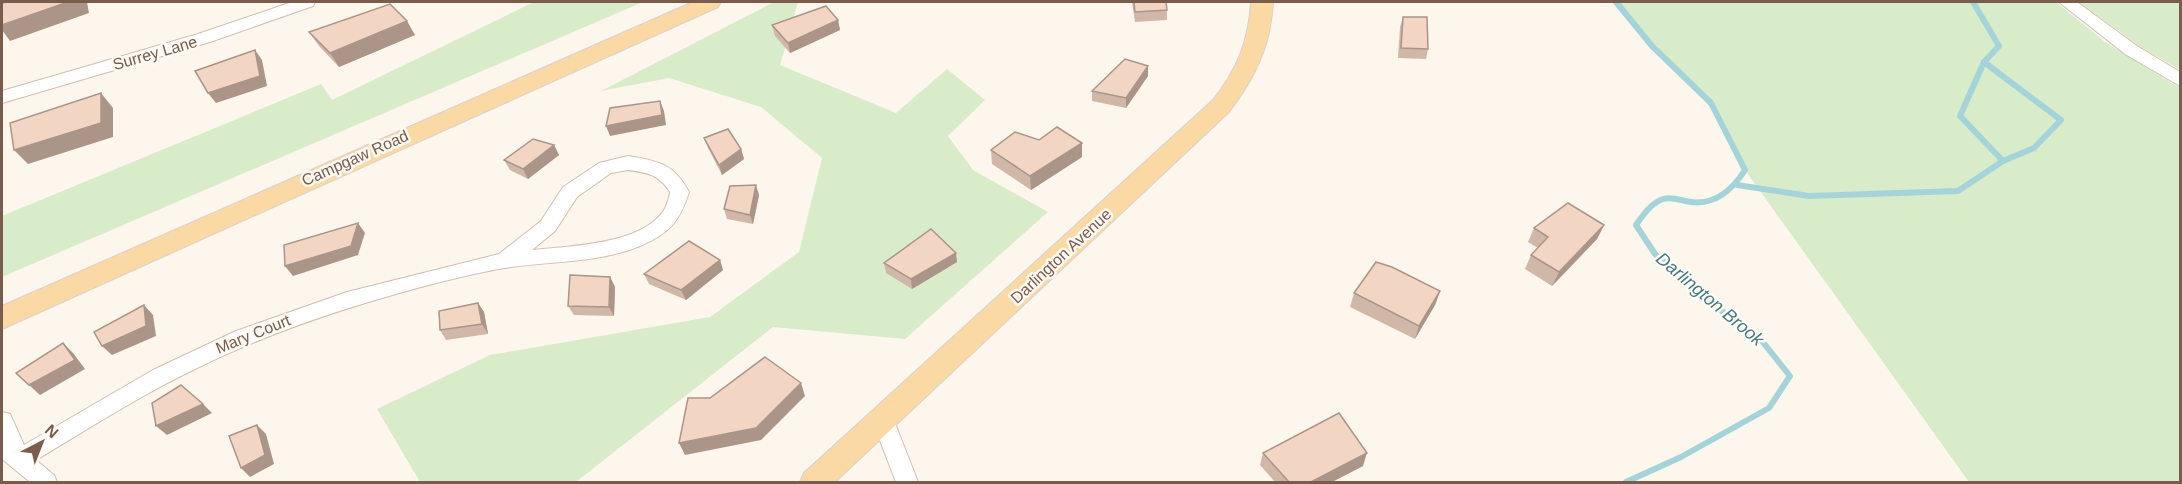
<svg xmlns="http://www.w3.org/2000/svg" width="2182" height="484" viewBox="0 0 2182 484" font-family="Helvetica,sans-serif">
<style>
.green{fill:#d8ecc9}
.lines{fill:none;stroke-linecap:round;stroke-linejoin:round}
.stream{stroke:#a5d3da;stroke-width:6}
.minor-casing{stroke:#d1beb0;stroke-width:2}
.major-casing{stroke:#dad1cd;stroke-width:2}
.minor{fill:#fff;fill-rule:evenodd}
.major{fill:#fbd9a5;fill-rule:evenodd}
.wall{fill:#d1b7a8}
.shaded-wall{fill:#aa9588}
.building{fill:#f3d5c3;stroke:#aa9588;stroke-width:1.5}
.labels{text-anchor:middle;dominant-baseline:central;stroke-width:5;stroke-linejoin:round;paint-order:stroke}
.street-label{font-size:16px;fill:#7a5c4d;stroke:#fffaf3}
.water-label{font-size:18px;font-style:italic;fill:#437c86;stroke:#fffaf3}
</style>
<rect width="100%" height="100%" fill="#fdf6ec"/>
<g class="green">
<polygon points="534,2 643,2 2,277 2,216 321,84 332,100"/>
<polygon points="774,2 798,2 780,65 896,113 947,69 985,100 948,136 973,170 1048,212 905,339 773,327 576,482 420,482 377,409 490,355 710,317 799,252 822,158 761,107 669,78 601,91"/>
<polygon points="1616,2 2056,2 2105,42 2180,88 2180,482 1969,482 1745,170 1711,103 1652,46"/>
<polygon points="2079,2 2180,2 2180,70 2141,47"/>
</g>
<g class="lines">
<g class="stream">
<path d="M1616,2L1652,46L1711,103L1745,170C1733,189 1715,205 1691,202C1681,201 1673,196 1663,199C1651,203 1643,215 1636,225L1655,254L1706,299L1762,341L1790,376L1769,408L1681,457L1626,482"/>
<polyline points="1984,62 2061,120 2034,148 2003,161"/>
<polyline points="1737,185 1809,196 1958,191 2003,161 1960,116 1984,62 1999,46 1973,2"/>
</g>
<g class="minor-casing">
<g id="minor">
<polygon points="292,2 315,2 313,6 210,42 2,103 2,91 198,34"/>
<polygon points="2059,2 2077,2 2137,46 2180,72 2180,86 2125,54"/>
<path d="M628,156C659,161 674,164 689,192C680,221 669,234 640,246C599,263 554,261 511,267C488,270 466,276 444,281C358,303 273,330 193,370C139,396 88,429 36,460L54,475L57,482H30L2,459V412L10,414L24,445L153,370L236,331L347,292L499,254L541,221L563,187L599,163ZM628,170C649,173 658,174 670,192C669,198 667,205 664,210C642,245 568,246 532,250L555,231L577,197L611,173Z"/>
<polygon points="883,411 891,413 918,482 896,482 872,420 875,413"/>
</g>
</g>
<g class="major-casing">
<g id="major">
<polygon points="693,2 721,2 718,7 2,329 2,306"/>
<path d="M1251,2H1273C1271,45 1255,78 1229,112L835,482H800L804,473L1213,100C1237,70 1249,40 1251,2Z"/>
</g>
</g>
<use href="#minor" class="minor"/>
<use href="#major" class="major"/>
</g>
<g class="wall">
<polygon points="1132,2 1166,2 1167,10 1167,20 1135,22"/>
<polygon points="1403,17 1428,49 1426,59 1398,58 1400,27"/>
<polygon points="838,20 840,30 790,53 775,36 772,25"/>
<polygon points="309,32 415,35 339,67 319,46"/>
<polygon points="1148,66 1148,76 1126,108 1092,101 1092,91"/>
<polygon points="704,138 741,149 744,159 722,175 708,148"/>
<polygon points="1039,140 1082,143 1082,157 1031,190 992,164 991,150"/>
<polygon points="554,145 559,155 528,179 510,170 504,160"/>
<polygon points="759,195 753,224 727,219 724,209"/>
<polygon points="1604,225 1597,239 1552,286 1525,269 1531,255 1538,248 1528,242 1534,228"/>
<polygon points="720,260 723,270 686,300 649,284 644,274"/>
<polygon points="957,262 912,289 886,273 884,263"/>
<polygon points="610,277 615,287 614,316 574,315 568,306"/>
<polygon points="1440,291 1435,305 1415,339 1350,307 1354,293"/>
<polygon points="478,303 484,312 488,334 446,340 440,330"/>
<polygon points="1263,453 1363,466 1330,483 1276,483 1260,465"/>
</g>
<g class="shaded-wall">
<polygon points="68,2 87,2 89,13 10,41 2,30 2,25"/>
<polygon points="838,20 840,30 790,53 788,43"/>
<polygon points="407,21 415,35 339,67 330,53"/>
<polygon points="255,50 262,60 267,86 216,103 208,93"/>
<polygon points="1148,66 1148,76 1126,108 1126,98"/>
<polygon points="101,93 113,108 113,137 28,164 14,150"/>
<polygon points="660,101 664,111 666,125 610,136 606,126"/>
<polygon points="1082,143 1082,157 1031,190 1030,176"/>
<polygon points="554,145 559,155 528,179 523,169"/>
<polygon points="741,149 744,159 722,175 719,165"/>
<polygon points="756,185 759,195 753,224 750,215"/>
<polygon points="358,223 365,233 358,255 293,276 285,266"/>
<polygon points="1604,225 1597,239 1552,286 1559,272"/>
<polygon points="956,253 957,262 912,289 911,279"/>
<polygon points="720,260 723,270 686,300 681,290"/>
<polygon points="610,277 615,287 614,316 609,307"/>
<polygon points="1440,291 1435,305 1415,339 1419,326"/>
<polygon points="478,303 484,312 488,334 482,324"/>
<polygon points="144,305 153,315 156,336 112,355 102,346"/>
<polygon points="63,343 73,353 85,369 40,395 29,385"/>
<polygon points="801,383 805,396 761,440 685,455 679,443"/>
<polygon points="203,404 212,413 167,435 156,426"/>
<polygon points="257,425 266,434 274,464 250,477 241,468"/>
<polygon points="1367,453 1363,466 1330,483 1309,483"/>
</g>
<g class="building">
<polygon points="7,2 68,2 2,25 2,3"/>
<polygon points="1134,2 1166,2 1167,10 1135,12"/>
<polygon points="390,4 407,21 330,53 309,32"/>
<polygon points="826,6 838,20 788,43 772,25"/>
<polygon points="1403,17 1427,17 1428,49 1401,48"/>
<polygon points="255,50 260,76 208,93 195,71"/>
<polygon points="1125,59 1148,66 1126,98 1092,91"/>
<polygon points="101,93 101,123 14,150 10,123"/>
<polygon points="660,101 662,115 606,126 610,108"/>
<polygon points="1057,127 1082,143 1030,176 991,150 1015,132 1039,140"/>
<polygon points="728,129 741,149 719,165 704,138"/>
<polygon points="533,139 554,145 523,169 504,160"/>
<polygon points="756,185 750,215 724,209 730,186"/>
<polygon points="1568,203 1604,225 1559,272 1531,255 1548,237 1534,228"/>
<polygon points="358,223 351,246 285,266 284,245"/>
<polygon points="931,229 956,253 911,279 884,263"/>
<polygon points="689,241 720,260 681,290 644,274"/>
<polygon points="1376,262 1392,267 1440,291 1419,326 1354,293"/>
<polygon points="570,275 610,277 609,307 568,306"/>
<polygon points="478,303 482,324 440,330 439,311"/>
<polygon points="144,305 146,326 102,346 94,332"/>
<polygon points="63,343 75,360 29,385 16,373"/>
<polygon points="765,357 801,383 756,428 679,443 688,398 710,398"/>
<polygon points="181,385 203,404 156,426 152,403"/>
<polygon points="1339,413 1367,453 1309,483 1290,483 1263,453"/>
<polygon points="257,425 265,455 241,468 229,436"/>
</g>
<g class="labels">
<g class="street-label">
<text transform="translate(155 53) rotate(-16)">Surrey Lane</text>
<text transform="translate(355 158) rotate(-24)">Campgaw Road</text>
<text transform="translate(1061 256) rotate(-43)">Darlington Avenue</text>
<text transform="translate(253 334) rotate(-22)">Mary Court</text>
</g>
<g class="water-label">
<text transform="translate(1710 299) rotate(40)">Darlington Brook</text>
</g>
</g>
<rect width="2182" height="484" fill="none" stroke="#7a5c4d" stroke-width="6"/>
<g transform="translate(42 442) rotate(42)" stroke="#fffaf3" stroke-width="4.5" paint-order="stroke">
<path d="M0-4.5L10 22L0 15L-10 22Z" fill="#7a5c4d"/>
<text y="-9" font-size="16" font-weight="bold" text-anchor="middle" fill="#7a5c4d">N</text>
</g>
</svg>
